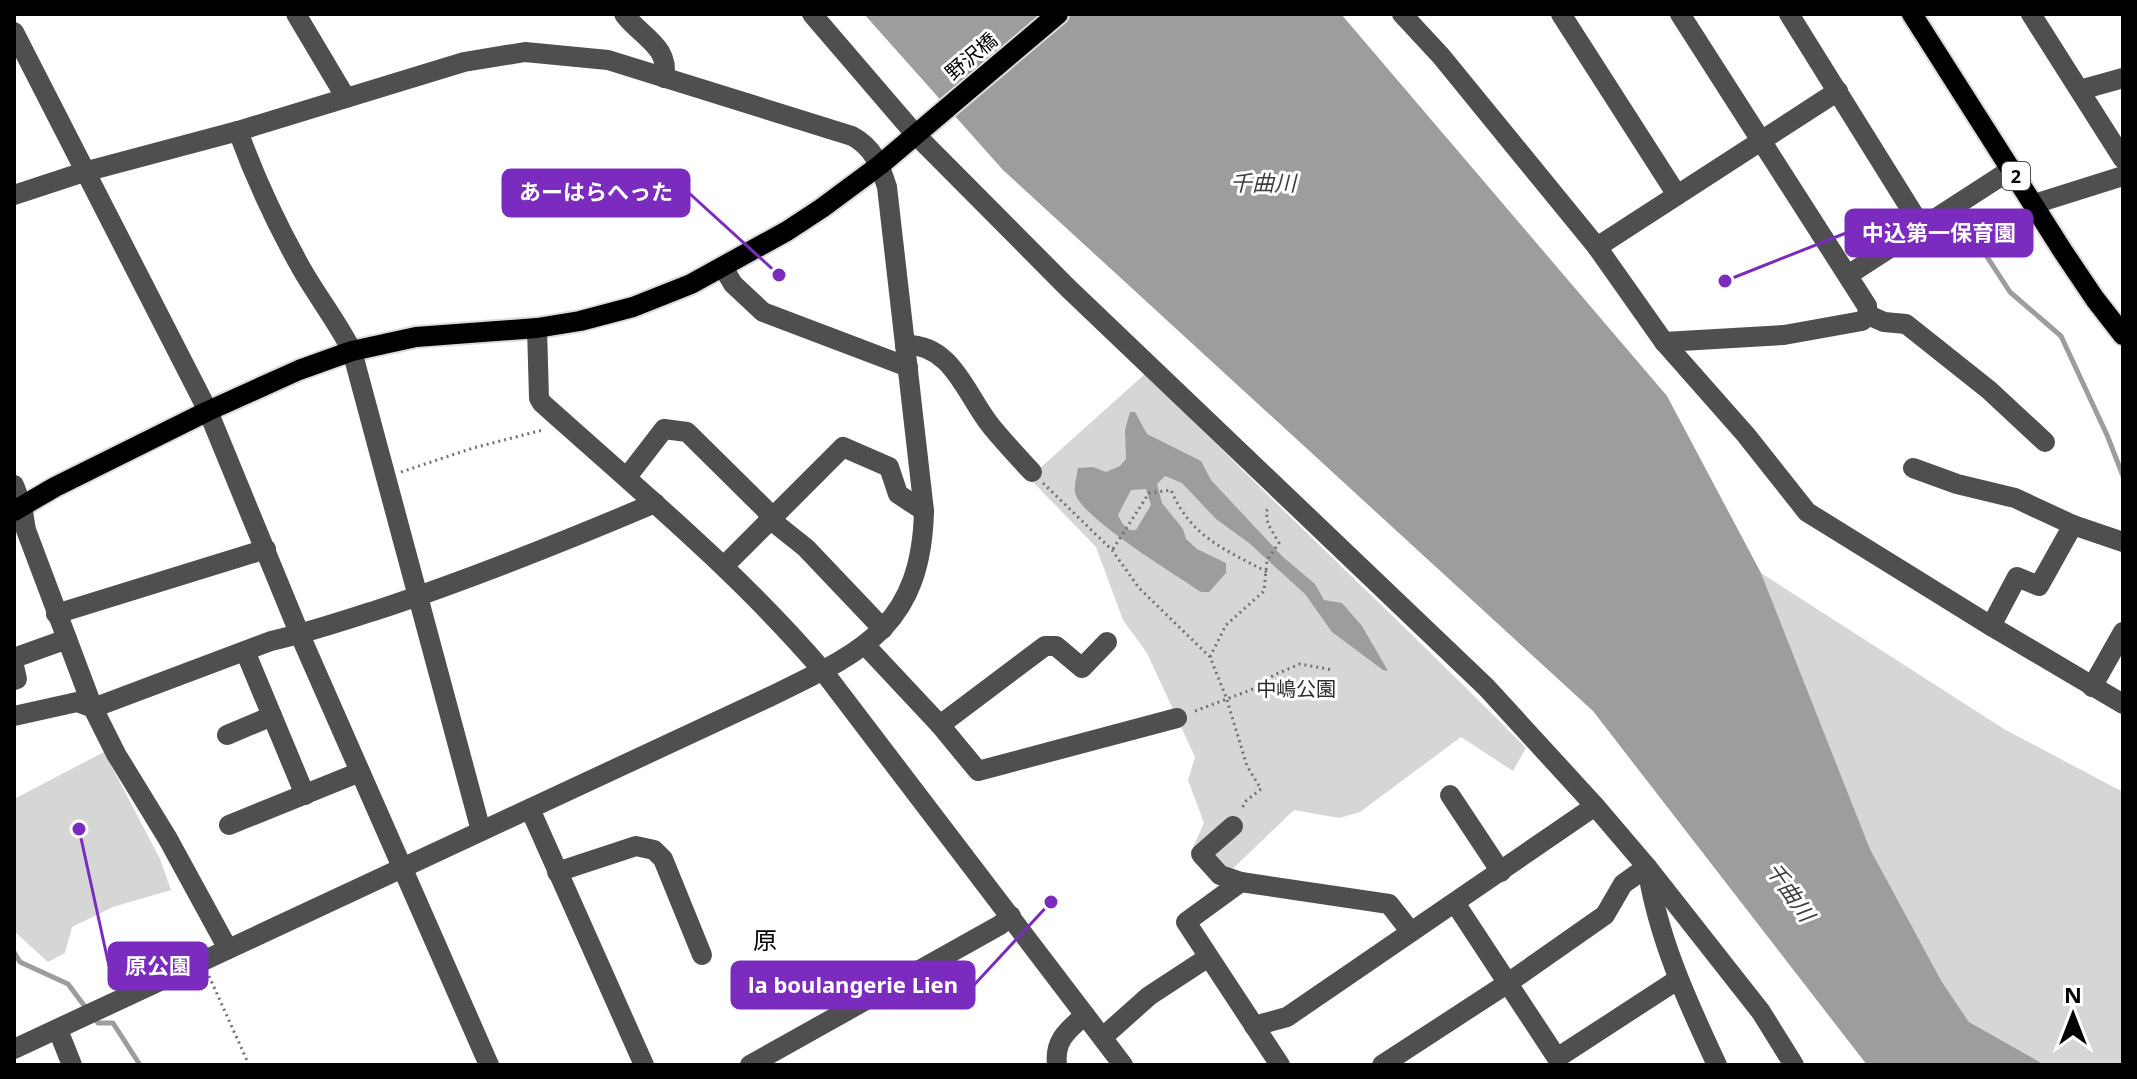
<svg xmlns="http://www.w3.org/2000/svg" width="2137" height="1079" viewBox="0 0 2137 1079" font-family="'Noto Sans','Noto Sans JP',sans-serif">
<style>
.green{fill:#d6d6d6}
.water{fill:#9d9d9d;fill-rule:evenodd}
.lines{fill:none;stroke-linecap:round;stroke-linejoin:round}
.stream{stroke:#9d9d9d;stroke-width:5}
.major-casing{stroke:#dbdbdb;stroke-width:24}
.path{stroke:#717171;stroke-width:3;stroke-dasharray:2 4;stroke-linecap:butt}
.minor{stroke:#4f4f4f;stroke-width:20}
.major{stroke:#000;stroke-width:20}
.labels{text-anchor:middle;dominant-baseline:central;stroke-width:6;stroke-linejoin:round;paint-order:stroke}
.shield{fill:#fff;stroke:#4c4c4c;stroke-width:2}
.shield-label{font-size:18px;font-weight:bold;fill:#000}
.street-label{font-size:20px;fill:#000;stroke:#fff}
.park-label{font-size:20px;fill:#2d2d2d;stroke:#fff}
.water-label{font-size:22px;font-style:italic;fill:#3e3e3e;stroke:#fff}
.quarter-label{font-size:24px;fill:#000;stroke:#fff}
.leader{fill:none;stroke:#7b2cbf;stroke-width:3}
.callout-dot{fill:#7b2cbf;stroke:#fff;stroke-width:3}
.callout{fill:#7b2cbf;stroke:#7b2cbf;stroke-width:3}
.callout-label{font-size:22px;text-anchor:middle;font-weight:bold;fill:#fff}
</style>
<rect width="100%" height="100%" fill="#fff"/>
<g class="green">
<path d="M1146,373C1270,501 1401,621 1526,748L1513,771L1461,737L1360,812L1339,818L1294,810L1219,882L1191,852L1204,823L1188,780L1195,757L1147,653L1123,620L1096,547L1029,478Z"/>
<polygon points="1761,573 2004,729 2123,792 2123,1065 2045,1065 1969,1022 1942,982 1870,849"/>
<polygon points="104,752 160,859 171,890 113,907 72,927 65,953 48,962 14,931 14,799"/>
</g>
<g class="water">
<polygon points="864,14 1341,14 1667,396 1761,573 1870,849 1942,982 1969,1022 2045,1065 1867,1065 1593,711 1003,170"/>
<path d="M1130,412H1135L1147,434L1201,461L1211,480L1283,557L1315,584L1324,600L1342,603L1362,626L1388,671L1383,670L1332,632L1305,594L1249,543L1216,519L1182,483L1165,476L1157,484L1162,503L1183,529L1186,539L1197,549L1226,563V573L1209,592H1201C1178,576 1078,516 1075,492C1074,485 1077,475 1078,468L1093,467L1106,472L1120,466L1126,459L1125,430ZM1146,489L1151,505L1136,530C1126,532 1122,523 1118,515L1131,490Z"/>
</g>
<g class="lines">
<g class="stream">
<polyline points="1963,220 2010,292 2061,336 2107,435 2123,476"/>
<polyline points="14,952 20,962 68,984 86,1008"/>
<polyline points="95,1019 98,1023 113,1023 140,1065"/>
</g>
<g class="major-casing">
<g id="major">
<polyline points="1912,14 2064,253 2095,299 2123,335"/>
<polyline points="14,511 55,487 208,411 299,370 352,351 416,337 537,328 580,321 633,307 691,284 787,231 822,208 880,165 1058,14"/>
</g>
</g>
<g class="path">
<polyline points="401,472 473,448 543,430"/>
<polyline points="1043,483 1112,550 1139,588 1210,657 1226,697 1247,766 1261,789 1246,801 1241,810"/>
<path d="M1113,549L1149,493L1171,490C1191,537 1224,549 1267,572"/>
<polyline points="1210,657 1226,625 1264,591 1267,560 1279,543 1268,524 1266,511 1270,508"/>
<polyline points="1195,711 1253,689 1274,675 1300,664 1333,670"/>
<polyline points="209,976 249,1065"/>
</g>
<g class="minor">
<polyline points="296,14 346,98"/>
<path d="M624,14C640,36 671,47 664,78"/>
<polyline points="812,14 915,134 1068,288 1486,687 1595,806 1647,867 1761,1012 1794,1065"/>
<polyline points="1402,14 1441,56 1597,247 1664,342 1784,335 1862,321 1868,315 1867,306 1680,14"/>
<polyline points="1561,14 1677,195"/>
<polyline points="1789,14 1921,226"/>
<polyline points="2031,14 2123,159"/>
<polyline points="14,32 208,411 300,635 489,1065"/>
<polyline points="2080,90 2123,78"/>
<path d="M238,131C255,178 276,223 300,266C316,295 337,321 352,351L481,831"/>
<path d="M14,195L84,172L238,131L464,62L525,52L608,60L852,136C873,147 880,165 887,187L924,511C921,630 859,653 765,699L14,1049"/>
<polyline points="2034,204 2123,176"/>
<polyline points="1597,247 1838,91"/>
<polyline points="723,267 733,284 763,312 908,367"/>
<polyline points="1848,275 2012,169"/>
<polyline points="1868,315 1884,322 1906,324 1989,390 2045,442"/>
<path d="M537,328L539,398L542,403C638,489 738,572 823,671L1123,1065"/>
<polyline points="1664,342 1746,435 1807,512 1991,626 2123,704"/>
<path d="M905,345C952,343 966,395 991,426C1004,442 1018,457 1032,472"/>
<polyline points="1913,468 1957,484 2015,498 2073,525 2123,542"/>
<polyline points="627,477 664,429 687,432 766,510 771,520 806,548 883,629"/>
<polyline points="14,485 22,506 26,530 93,708 116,754 168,839 228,949"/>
<polyline points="724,566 843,447 889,467 898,494 924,511"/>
<polyline points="56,614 266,549"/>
<polyline points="1991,626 2017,577 2039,586 2073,525"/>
<polyline points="866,646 940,725 978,771 1177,718"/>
<polyline points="245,651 305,795"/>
<polyline points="14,658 67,639"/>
<polyline points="14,666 17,679 14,680"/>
<polyline points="2092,687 2123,632"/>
<path d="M14,716L77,702L93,708L271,641C307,633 342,621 377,610C471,579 563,542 655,503"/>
<polyline points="940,725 1045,646 1056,646 1082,668 1107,642"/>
<polyline points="227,735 272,716"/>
<polyline points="1450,795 1501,872"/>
<polyline points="530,809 644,1065"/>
<polyline points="229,825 360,772"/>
<polyline points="1233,826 1201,854 1220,875 1241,882"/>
<polyline points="557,872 636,846 654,850 663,859 702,955"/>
<polyline points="1455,903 1557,1058 1677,980"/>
<polyline points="1254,1026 1287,1017 1595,806"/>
<polyline points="58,1030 72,1065"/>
<polyline points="1103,1037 1149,996 1207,958"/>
<polyline points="750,1065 1000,925 1011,916"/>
<path d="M1057,1065C1054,1040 1068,1030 1085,1015"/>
<polyline points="1280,1065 1186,922 1241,882 1389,904 1411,932"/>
<path d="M1382,1065L1508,983L1605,915L1623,884L1647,867C1658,938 1687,1001 1717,1065"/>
</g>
<use href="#major" class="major"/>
</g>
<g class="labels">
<rect class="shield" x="2002" y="162" width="28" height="28" rx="6"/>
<g class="shield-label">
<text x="2016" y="176">2</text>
</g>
<g class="street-label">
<text transform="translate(971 56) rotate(-40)">野沢橋</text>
</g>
<g class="park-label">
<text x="1296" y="688">中嶋公園</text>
</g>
<g class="water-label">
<text x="1263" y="182">千曲川</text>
<text transform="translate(1791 891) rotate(55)">千曲川</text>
</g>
<g class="quarter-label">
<text x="765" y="939">原</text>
</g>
</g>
<path class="leader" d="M779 275L689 193M1725 281L1846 233M79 829L109 966M1051 902L974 985"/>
<g class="callout-dot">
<circle cx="779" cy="275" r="8"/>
<circle cx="1725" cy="281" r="8"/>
<circle cx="79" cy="829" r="8"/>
<circle cx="1051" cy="902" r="8"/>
</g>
<g class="callout">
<rect x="503" y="170" width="186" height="46" rx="8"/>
<rect x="1846" y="210" width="186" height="46" rx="8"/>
<rect x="109" y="943" width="98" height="46" rx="8"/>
<rect x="732" y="962" width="242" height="46" rx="8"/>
</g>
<g class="callout-label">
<text x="596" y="200">あーはらへった</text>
<text x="1939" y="241">中込第一保育園</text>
<text x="158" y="974">原公園</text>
<text x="853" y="993">la boulangerie Lien</text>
</g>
<rect width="2137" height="1079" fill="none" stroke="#000000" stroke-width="32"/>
<g transform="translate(2073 1015)" stroke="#ffffff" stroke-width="6" paint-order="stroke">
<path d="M0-6L14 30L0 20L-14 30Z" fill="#000000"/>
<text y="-12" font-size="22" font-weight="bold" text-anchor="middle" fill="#000000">N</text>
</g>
</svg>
